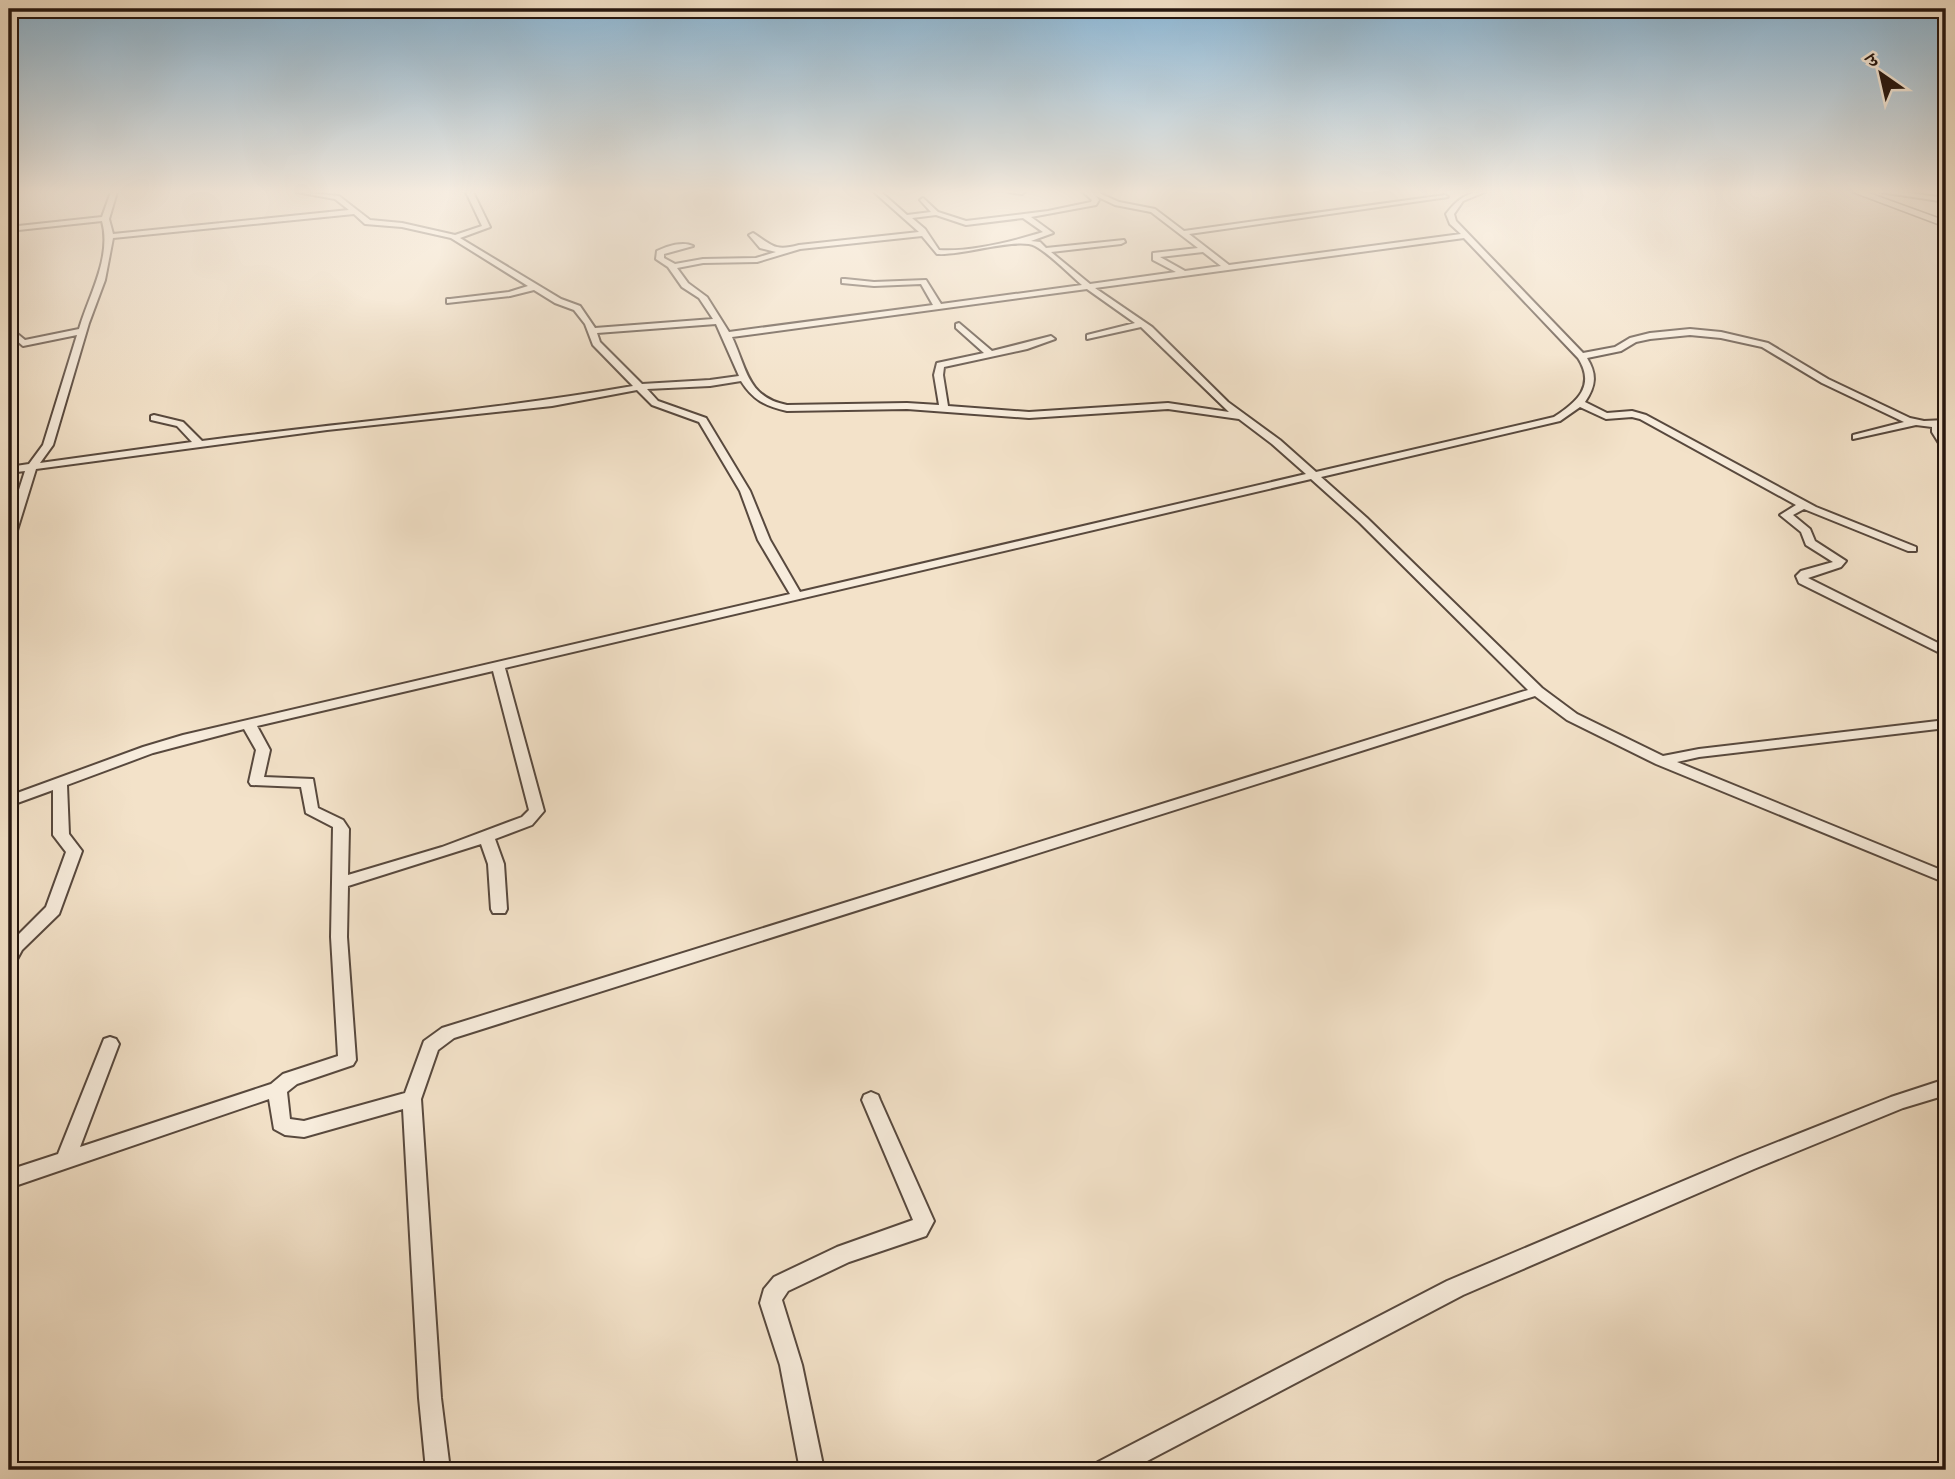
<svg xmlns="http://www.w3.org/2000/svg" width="1955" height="1479" viewBox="0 0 1955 1479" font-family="'IM FELL DW Pica','Noto Serif Devanagari',serif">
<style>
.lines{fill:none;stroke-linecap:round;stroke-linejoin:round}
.minor-casing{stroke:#58493e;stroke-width:4}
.tertiary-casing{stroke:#58493e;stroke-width:3}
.minor{fill:#f7ecdc;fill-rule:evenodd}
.tertiary{fill:#f7ecdc;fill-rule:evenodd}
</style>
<rect width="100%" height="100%" fill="#f3e2c9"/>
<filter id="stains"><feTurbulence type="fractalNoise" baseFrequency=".00286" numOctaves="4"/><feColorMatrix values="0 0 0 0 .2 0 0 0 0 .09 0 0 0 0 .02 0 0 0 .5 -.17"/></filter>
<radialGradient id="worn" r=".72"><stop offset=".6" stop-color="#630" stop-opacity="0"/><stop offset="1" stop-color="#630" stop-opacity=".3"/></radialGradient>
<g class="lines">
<g class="minor-casing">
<g id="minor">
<path d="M111,192H117L109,219L113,234L349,210L335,199L297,192L339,196L370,220L402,223L455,235L482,226L466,192H473L490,227L460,238L561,299L580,306L595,328L713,319L699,298L682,287L668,267L656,259L657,251C667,246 683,241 693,246L664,254V258L675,264L703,259L756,258L776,252L760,248L749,235L753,233C772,245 774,252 799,245L919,232L874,192H881L907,215L931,212L920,200L923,198L938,212L966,221L1048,211L1091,202L1092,200L1083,192L1099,193L1119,202L1155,209L1184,231L1445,195L1448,197L1189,234L1229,265L1461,234L1450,224L1446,214C1457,200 1466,192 1485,192L1463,201L1454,214L1456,221L1583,353L1615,347L1630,338L1650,333L1690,329L1721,332L1768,343L1828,379L1910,418L1924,421L1946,420V426H1942C1942,435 1947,440 1946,449L1942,448L1932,432V427L1916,425L1853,439V435L1904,422L1822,383L1762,347L1721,338L1690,335L1650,339L1636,342L1621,351L1587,358C1597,374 1596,386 1585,402L1607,413L1632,411L1646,415L1816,507L1916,547V551H1908L1804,509L1793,515L1810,529L1815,541L1846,561L1841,567L1808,578L1946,647V656L1799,583L1796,576L1801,571L1833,562L1806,545L1801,532L1780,515L1796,505L1640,419L1632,417L1606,419L1580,407L1560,421L1321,477L1367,518L1542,688L1577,714L1663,756L1699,749L1946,720V728L1699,757L1677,762L1946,872V883L1656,764L1567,720L1535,696L454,1038L438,1050L421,1099L441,1398L450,1470H426L419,1398L403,1109L304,1137L285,1135L274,1129L269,1099L9,1188V1170L58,1154L104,1039L110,1037L116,1039L119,1044L80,1147L271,1084L283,1074L338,1056L331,937L333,827L306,813L301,787L251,785L249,782L256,750L244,729L153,753L67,785L69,834L82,851L59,914L22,950L15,963L9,965V944L46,907L66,852L53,835V790L9,806V796L143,747L183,735L790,594L758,540L740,491L699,422L652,405L637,390L552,406L327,430L36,469L15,537L9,540V521L25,471L9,473V467L29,464L43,445L77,335L23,346L9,334V327L25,340L79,329C89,295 112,257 102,221L9,231V227L102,217ZM1096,196L1115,205L1151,212L1198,248L1153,253V260L1176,272L1090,284L1051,252L1121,244L1125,242L1124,240L1046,248L1040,242L1031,241L1053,233L1031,217L1096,205L1099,200ZM354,214L365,224L402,227L451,238L528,286L509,292L450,299H447V303L510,296L534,290L555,303L574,310L585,324L593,345L633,386C490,411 345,422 202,441L183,422L154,415L151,416V420L177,426L192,442L40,463L53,445L89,323L105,280L113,238ZM936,215L966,225L1023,218L1043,232C1014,241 971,252 939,250L925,229L912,218ZM922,236L937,254C962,256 1017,237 1035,246C1050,254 1069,274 1082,285L941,304L926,280L874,282L845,279H842V283L874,286L921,284L933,305L729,332L707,297L688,283L677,268L703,263L757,262L800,249ZM1464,238L1578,358C1596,386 1577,402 1554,417L1316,472L1280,440L1228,402L1152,327L1095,288ZM1203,252L1221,266L1185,271L1160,257ZM1087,289L1135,323L1087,335V339L1141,327L1229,412L1168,403L1029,412L948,406L943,375L944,367L1027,349L1055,339L1051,336L992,351L959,323L956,324V328L984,353L937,363L934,375L939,405L907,403L787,405C747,397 747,369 732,337ZM716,324L739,376L710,380L642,384L600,342L597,333ZM741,381C753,400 765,406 787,411L907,409L1029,418L1168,409L1239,419L1272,444L1306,474L800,592L770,540L750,491L706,418L658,401L647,389L710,386ZM1311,479L1359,522L1528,690L442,1028L424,1041L405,1093L304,1121L290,1119L287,1092L297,1084L353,1065L356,1060L347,937L348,886L481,844L488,864L491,909L493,913H505L507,909L504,864L495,839L532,825L544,811L505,668ZM493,671L529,810L522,817L442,847L348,875L349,829L343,820L318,808L313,779L264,777L270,750L257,726Z"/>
<polygon points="1009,192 1025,192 1022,194"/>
<polygon points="1880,192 1901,192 1946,198 1946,202"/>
<polygon points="1946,1079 1946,1095 1903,1108 1754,1169 1463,1295 1130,1470 1094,1470 1098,1462 1447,1281 1740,1157 1891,1097"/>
<polygon points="871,1092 878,1095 880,1100 934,1221 926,1236 849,1262 788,1291 782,1300 802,1365 824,1470 800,1470 780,1365 760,1303 764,1289 774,1277 837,1247 913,1220 862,1100 864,1095"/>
</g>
</g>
<g class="tertiary-casing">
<polygon id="tertiary" points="1853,192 1866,192 1946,221 1946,227"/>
</g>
<use href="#minor" class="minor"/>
<use href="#tertiary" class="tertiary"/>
</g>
<linearGradient id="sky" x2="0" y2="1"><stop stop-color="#8ab7d7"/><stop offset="0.48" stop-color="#faf2e7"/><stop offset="1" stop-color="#faf2e7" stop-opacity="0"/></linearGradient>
<rect width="1955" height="399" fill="url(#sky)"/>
<rect width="1955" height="1479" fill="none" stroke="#f3e2c9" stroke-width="35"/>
<rect x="10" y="10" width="1934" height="1458" fill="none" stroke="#25160f" stroke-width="3.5"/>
<rect x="18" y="18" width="1920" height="1444" fill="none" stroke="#25160f" stroke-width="2"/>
<g transform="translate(1881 74) rotate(326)" stroke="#f7ecdc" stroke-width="5" paint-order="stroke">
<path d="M0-5L12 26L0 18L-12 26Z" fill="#25160f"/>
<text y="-10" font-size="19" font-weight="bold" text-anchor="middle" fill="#25160f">उ</text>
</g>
<rect width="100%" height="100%" filter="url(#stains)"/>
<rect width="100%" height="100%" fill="url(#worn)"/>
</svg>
